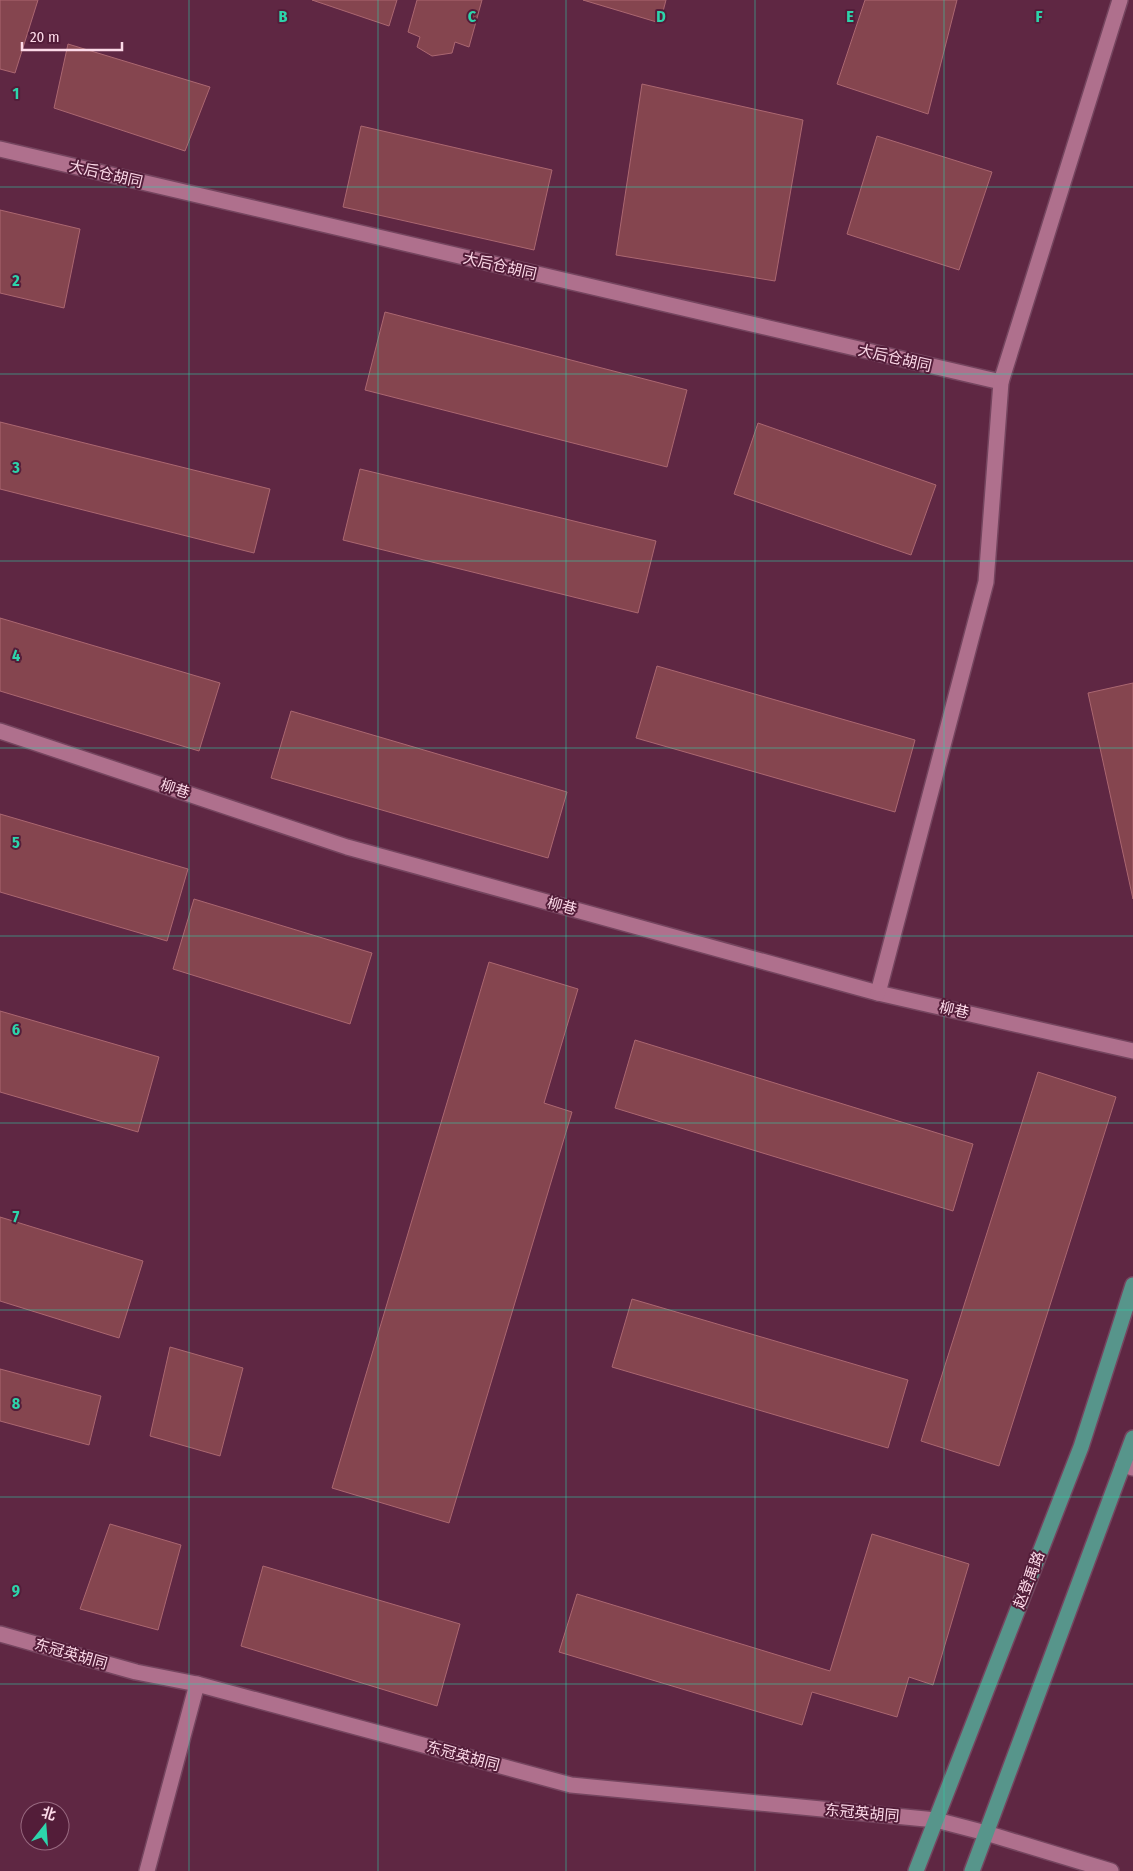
<svg xmlns="http://www.w3.org/2000/svg" width="1133" height="1871" viewBox="0 0 1133 1871" font-family="'Fira Sans Condensed','Noto Sans SC',sans-serif">
<style>
.building{fill:#85454f;stroke:#ab6771}
.lines{fill:none;stroke-linecap:round;stroke-linejoin:round}
.minor-casing{stroke:#75455f;stroke-width:18}
.major-casing{stroke:#75455f;stroke-width:18}
.minor{stroke:#af708d;stroke-width:15}
.major{stroke:#57958b;stroke-width:15}
.grid{fill:none;stroke:#2dd4ab;stroke-width:1;stroke-opacity:0.55}
.labels{text-anchor:middle;dominant-baseline:central;stroke-width:4;stroke-linejoin:round;paint-order:stroke}
.street-label{font-size:15px;fill:#fcd9e8;stroke:#531d39}
.grid-label{font-size:16px;text-anchor:middle;font-weight:bold;fill:#2dd4ab;stroke:#531d39;stroke-width:4;stroke-linejoin:round;paint-order:stroke}
</style>
<rect width="100%" height="100%" fill="#5f2743"/>
<g class="building">
<polygon points="0,0 38,0 15,73 0,69"/>
<polygon points="312,0 397,0 389,26"/>
<polygon points="417,0 482,0 469,47 455,42 452,53 432,56 417,47 420,37 408,32"/>
<polygon points="583,0 666,0 660,23"/>
<polygon points="865,0 957,0 928,114 837,84"/>
<polygon points="68,44 210,87 185,151 54,108"/>
<polygon points="642,84 803,120 775,281 616,255"/>
<polygon points="361,126 552,170 534,250 343,207"/>
<polygon points="877,136 992,172 959,270 847,234"/>
<polygon points="0,210 80,229 64,308 0,293"/>
<polygon points="385,312 687,390 667,467 365,390"/>
<polygon points="0,422 270,489 254,553 0,489"/>
<polygon points="758,423 936,485 911,555 734,494"/>
<polygon points="360,469 656,541 638,613 343,540"/>
<polygon points="0,618 220,683 199,751 0,691"/>
<polygon points="657,666 915,740 895,812 636,738"/>
<polygon points="1133,683 1133,899 1088,693"/>
<polygon points="291,711 567,792 548,858 271,778"/>
<polygon points="0,814 188,869 167,941 0,892"/>
<polygon points="194,899 372,953 350,1024 173,969"/>
<polygon points="489,962 578,989 544,1103 572,1112 449,1523 332,1488"/>
<polygon points="0,1011 159,1057 138,1132 0,1092"/>
<polygon points="635,1040 973,1144 953,1211 615,1108"/>
<polygon points="1038,1072 1116,1097 999,1466 921,1441"/>
<polygon points="0,1217 143,1261 119,1338 0,1301"/>
<polygon points="632,1299 908,1380 888,1448 612,1367"/>
<polygon points="170,1347 243,1368 220,1456 150,1436"/>
<polygon points="0,1369 101,1396 89,1445 0,1421"/>
<polygon points="110,1524 181,1545 158,1630 80,1609"/>
<polygon points="872,1534 969,1564 933,1685 909,1677 897,1717 812,1692 802,1725 559,1652 577,1594 830,1671"/>
<polygon points="263,1566 460,1624 437,1706 241,1646"/>
</g>
<g class="lines">
<g class="minor-casing">
<g id="minor">
<polyline points="0,149 1001,382"/>
<polyline points="0,731 347,847 878,993 1133,1051"/>
<polyline points="878,993 986,582 1001,382 1120,0"/>
<polyline points="1123,1465 1133,1468"/>
<polyline points="0,1634 136,1672 197,1684 571,1785 936,1820 986,1833 1111,1871"/>
<polyline points="147,1871 197,1684"/>
</g>
</g>
<g class="major-casing">
<g id="major">
<polyline points="916,1871 1081,1447 1133,1285"/>
<polyline points="972,1871 1133,1438"/>
</g>
</g>
<use href="#minor" class="minor"/>
<use href="#major" class="major"/>
</g>
<path class="grid" d="M189,0V1871M378,0V1871M566,0V1871M755,0V1871M944,0V1871M0,187H1133M0,374H1133M0,561H1133M0,748H1133M0,936H1133M0,1123H1133M0,1310H1133M0,1497H1133M0,1684H1133"/>
<g class="labels">
<g class="street-label">
<text transform="translate(106 174) rotate(13)">大后仓胡同</text>
<text transform="translate(500 266) rotate(13)">大后仓胡同</text>
<text transform="translate(895 358) rotate(13)">大后仓胡同</text>
<text transform="translate(175 789) rotate(18)">柳巷</text>
<text transform="translate(562 906) rotate(15)">柳巷</text>
<text transform="translate(954 1010) rotate(13)">柳巷</text>
<text transform="translate(1029 1580) rotate(-69)">赵登禹路</text>
<text transform="translate(71 1654) rotate(16)">东冠英胡同</text>
<text transform="translate(463 1756) rotate(15)">东冠英胡同</text>
<text transform="translate(862 1813) rotate(5)">东冠英胡同</text>
</g>
</g>
<g class="grid-label">
<text x="283" y="22">B</text>
<text x="472" y="22">C</text>
<text x="661" y="22">D</text>
<text x="850" y="22">E</text>
<text x="1039" y="22">F</text>
<text x="16" y="99">1</text>
<text x="16" y="286">2</text>
<text x="16" y="473">3</text>
<text x="16" y="661">4</text>
<text x="16" y="848">5</text>
<text x="16" y="1035">6</text>
<text x="16" y="1222">7</text>
<text x="16" y="1409">8</text>
<text x="16" y="1596">9</text>
</g>
<g transform="translate(45 1826) rotate(17)"><circle r="24" fill="#531d39" stroke="#97687f"/>
<path d="M0-4L9 19L0 12L-9 19Z" fill="#2dd4ab"/>
<text y="-8" font-size="14" font-weight="bold" text-anchor="middle" fill="#fcd9e8">北</text>
</g>
<path d="M22 42v8h100v-8" fill="none" stroke="#fcd9e8" stroke-width="2.5"/>
<text x="30" y="42" font-size="15" fill="#fcd9e8" stroke="#531d39" stroke-width="4" paint-order="stroke">20 m</text>
</svg>
